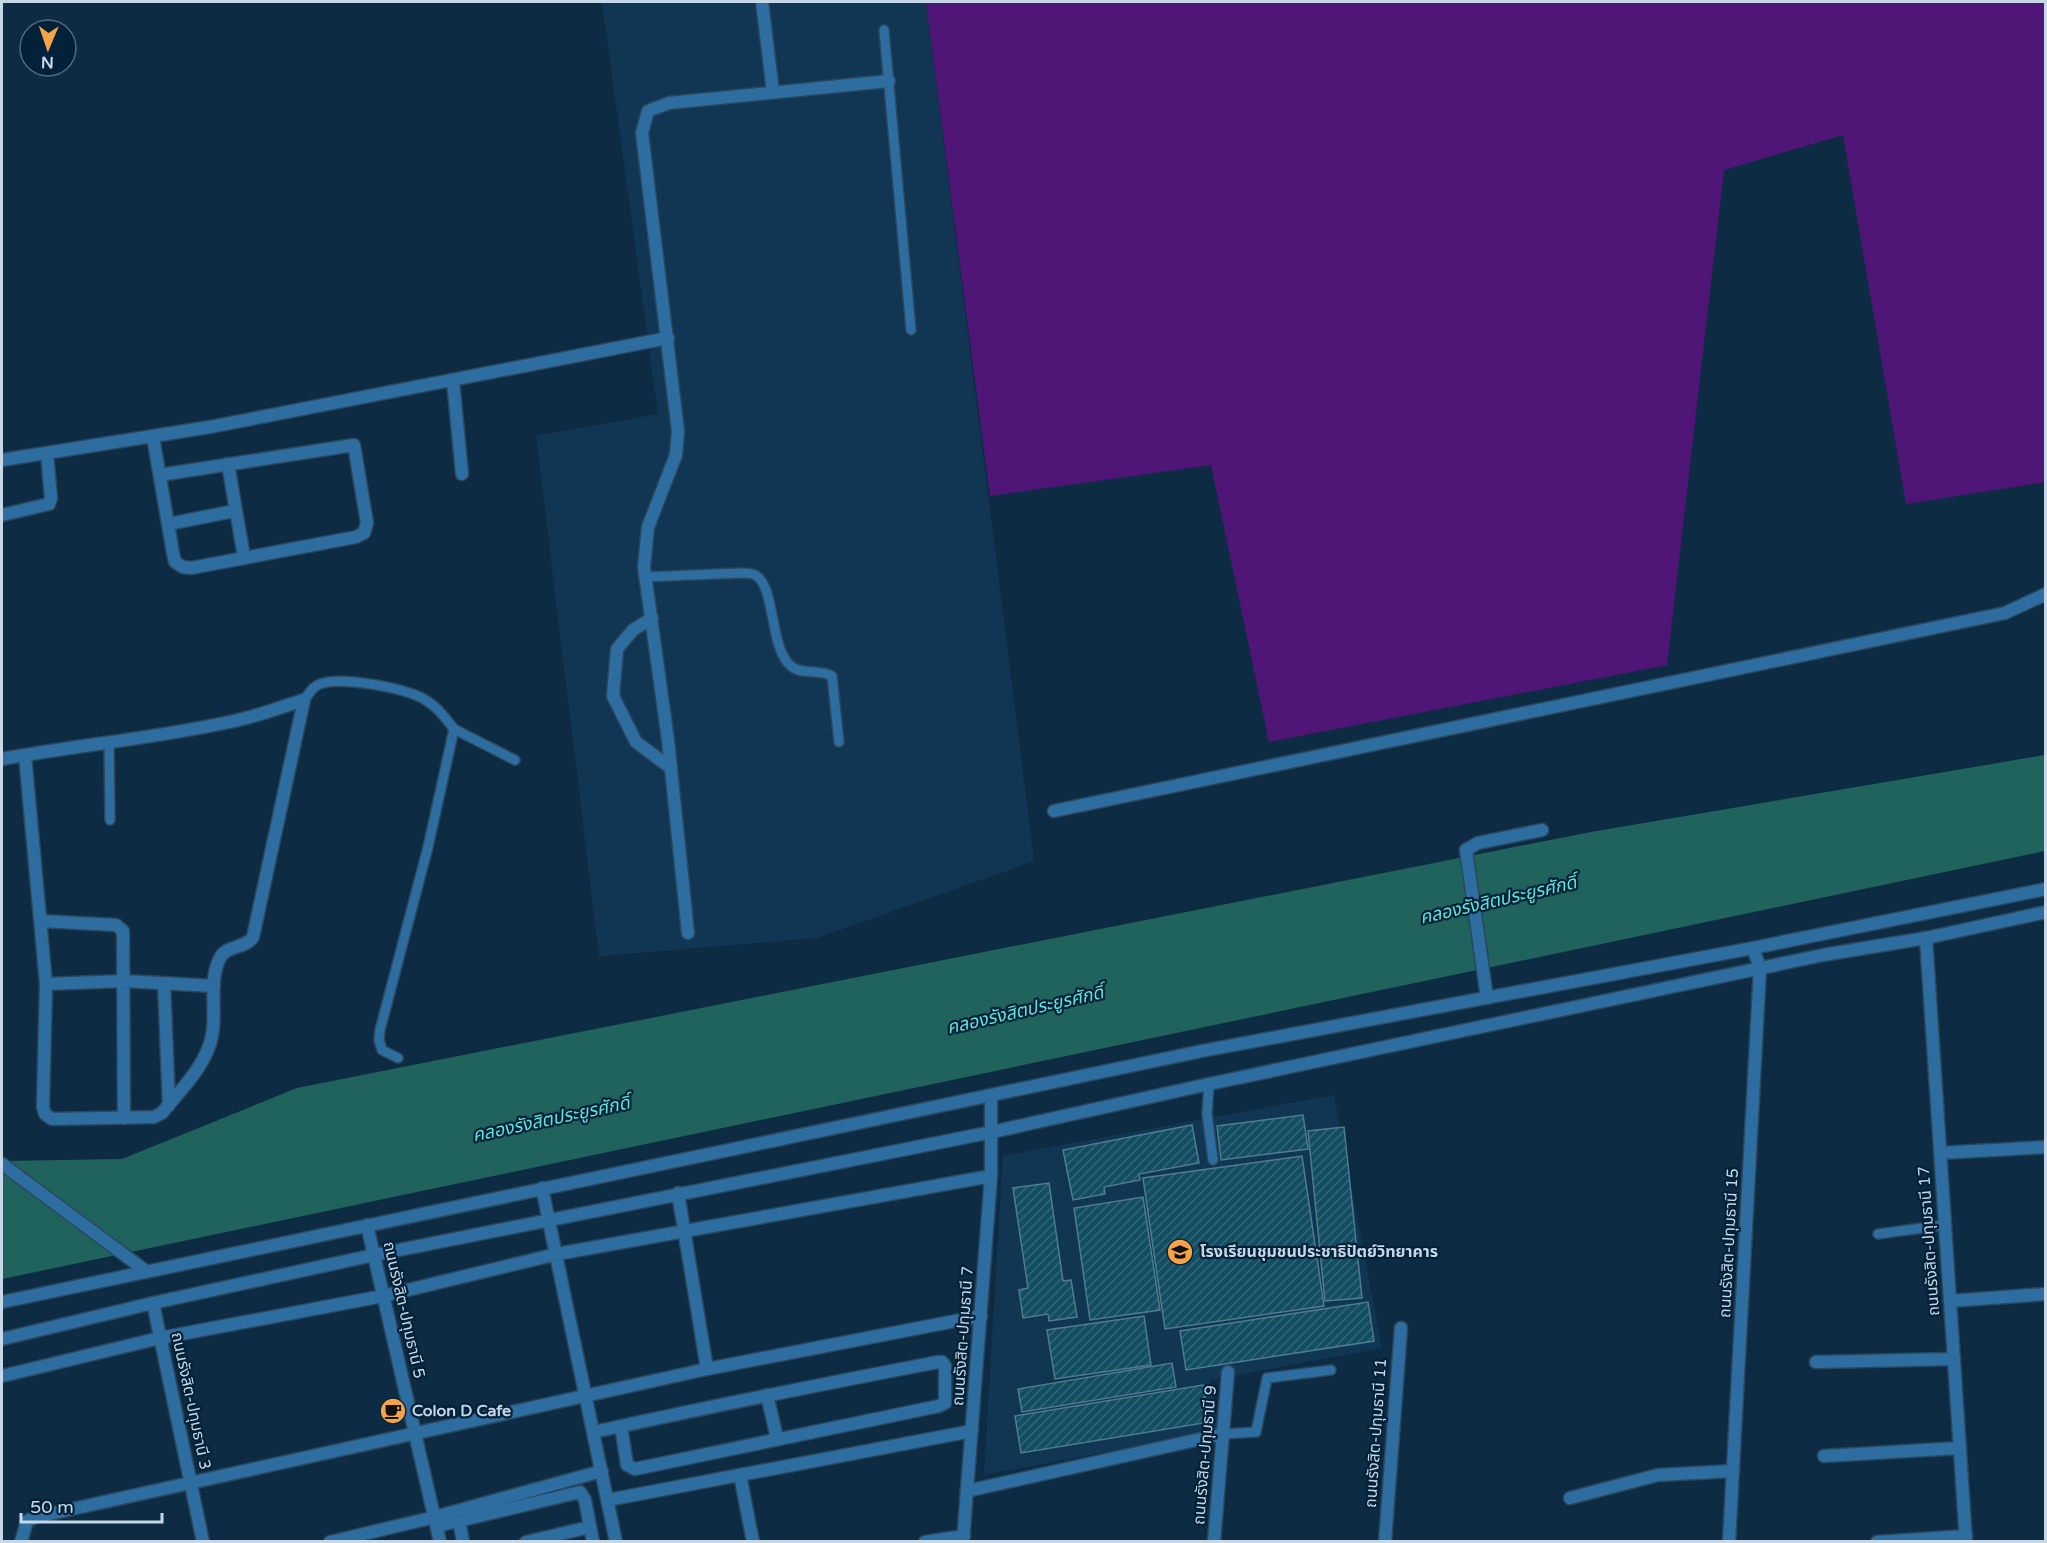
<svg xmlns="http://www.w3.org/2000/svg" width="2047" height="1543" viewBox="0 0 2047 1543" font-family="'Varela Round','Noto Sans Thai',sans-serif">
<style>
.built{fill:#113654}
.grass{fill:#4f1678}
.water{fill:#20635c}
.building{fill:url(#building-hatch);stroke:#4f7d8f;stroke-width:1.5}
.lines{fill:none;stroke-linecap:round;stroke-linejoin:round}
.lane-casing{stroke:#2b475e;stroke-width:12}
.street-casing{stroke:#2b475e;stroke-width:15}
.lane{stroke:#2d6d9f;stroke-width:9}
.street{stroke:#2d6d9f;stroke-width:12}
.labels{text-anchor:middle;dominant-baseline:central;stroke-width:4.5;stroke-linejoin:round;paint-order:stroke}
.street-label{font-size:16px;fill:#c6d7e7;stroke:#032239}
.poi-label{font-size:16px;font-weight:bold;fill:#c6d7e7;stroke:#032239;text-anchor:start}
.water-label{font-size:18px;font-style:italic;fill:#60e6d8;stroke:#032239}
</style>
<defs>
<pattern id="building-hatch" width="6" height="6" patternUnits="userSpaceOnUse" patternTransform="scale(1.5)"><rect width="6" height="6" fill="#124d61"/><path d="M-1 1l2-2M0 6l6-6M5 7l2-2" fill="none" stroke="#336678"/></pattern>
</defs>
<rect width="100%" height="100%" fill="#0d2c44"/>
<g class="built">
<polygon points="602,2 926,2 1034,861 817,938 599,956 536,436 658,414"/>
<polygon points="1334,1095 1382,1348 1210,1380 1220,1431 984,1475 1003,1156"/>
</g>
<polygon class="grass" points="926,2 2045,2 2045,482 1906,504 1843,135 1724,170 1667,665 1269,742 1211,465 990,496"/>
<polygon class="water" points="2045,755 2045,851 2,1279 2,1161 122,1159 297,1088 1591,832"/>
<g class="building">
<polygon points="1303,1115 1308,1149 1221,1160 1217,1126"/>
<polygon points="1192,1125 1199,1163 1139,1174 1140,1180 1104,1187 1105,1194 1073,1200 1063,1150"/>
<polygon points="1344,1127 1362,1298 1325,1301 1308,1131"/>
<polygon points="1302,1156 1324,1306 1165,1329 1143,1178"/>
<polygon points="1049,1183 1063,1281 1071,1280 1077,1317 1049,1321 1048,1314 1023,1318 1019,1290 1028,1288 1013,1188"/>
<polygon points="1143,1197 1160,1310 1090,1320 1074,1208"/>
<polygon points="1368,1302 1374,1341 1186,1370 1180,1331"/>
<polygon points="1144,1316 1151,1365 1055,1379 1047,1330"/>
<polygon points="1172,1363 1176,1387 1022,1412 1018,1389"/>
<polygon points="1203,1385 1210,1422 1021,1453 1015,1416"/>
</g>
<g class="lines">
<g class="lane-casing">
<g id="lane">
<polyline points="884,30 911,330"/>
<path d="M645,577L741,573C745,573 751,573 755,575C776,586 769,648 791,666C801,675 819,669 832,676L839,742"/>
<path d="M304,700C309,694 313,686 320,684C341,676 401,688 420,697C435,704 444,716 454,729L428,847L380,1030L379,1040L382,1050L398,1058"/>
<polyline points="454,729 515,760"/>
<polyline points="109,743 110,820"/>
<polyline points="1209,1084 1207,1114 1213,1160"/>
<polyline points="1878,1234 1945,1225"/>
<polyline points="1223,1434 1256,1432 1267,1378 1331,1370"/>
</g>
</g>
<g class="street-casing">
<g id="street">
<polyline points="762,2 773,92"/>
<polyline points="453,381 462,474"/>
<polyline points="153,437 173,553 175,562 183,567 191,568 356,537 364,533 367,523 354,445 160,475"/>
<polyline points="2,460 210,427 668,338"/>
<polyline points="228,464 244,557"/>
<polyline points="2,515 49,504 51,498 47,454"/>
<polyline points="169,524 234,511"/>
<polyline points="652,618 633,630 617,649 613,696 636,742 671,768"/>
<path d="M2,759C79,745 157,738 234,721C258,716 281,707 304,700L253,937C245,949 226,945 220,958C208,981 217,1011 212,1036C206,1066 181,1089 162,1113L154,1117L52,1119L45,1114L43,1107L46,984L25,755"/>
<polyline points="1054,811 2005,613 2046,594"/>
<polyline points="41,921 116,925 123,931 124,1118"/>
<polyline points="688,933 668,740 644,567 648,527 676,455 678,431 642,133 648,111 669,103 889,81"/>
<polyline points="1926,938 1966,1542"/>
<polyline points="46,984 124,981 214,986"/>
<polyline points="164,984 169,1105"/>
<polyline points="1487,998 1466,850 1478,843 1542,830"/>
<polyline points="1940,1153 2046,1147"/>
<polyline points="2,1164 146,1271"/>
<polyline points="542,1188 616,1542"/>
<polyline points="678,1193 707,1369"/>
<polyline points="367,1225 440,1542"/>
<polyline points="1950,1301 2046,1294"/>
<polyline points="2,1302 1202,1051 1753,948 2046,889"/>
<polyline points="153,1303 203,1542"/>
<polyline points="2,1339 153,1303 374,1255 992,1132 1209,1084 1823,955 1926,938 2046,912"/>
<polyline points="1816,1362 1954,1359"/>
<polyline points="2,1376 160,1338 383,1296 557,1254 991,1176"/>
<polyline points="767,1395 777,1438"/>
<path d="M594,1432C708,1407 823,1384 938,1362H942L945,1366V1403L939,1406L635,1469L627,1465L621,1426"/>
<polyline points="1824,1456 1960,1448"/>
<polyline points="740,1475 753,1542"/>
<polyline points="967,1491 1223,1434"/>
<polyline points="1570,1498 1658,1475 1733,1471"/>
<polyline points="608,1500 972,1431"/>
<polyline points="459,1520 463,1542"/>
<polyline points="437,1526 580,1492 585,1500 593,1542"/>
<polyline points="21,1542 27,1521 36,1517 707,1369 981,1316"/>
<polyline points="330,1542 435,1517 602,1471"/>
<polyline points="526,1542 590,1527"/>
<polyline points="925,1542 964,1536"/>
<polyline points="963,1542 991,1176 991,1095"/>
<polyline points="1214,1542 1228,1372"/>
<polyline points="1385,1542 1401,1328"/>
<polyline points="1729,1542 1760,968 1753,948"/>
<polyline points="1877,1542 1966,1536"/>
</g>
</g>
<use href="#lane" class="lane"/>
<use href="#street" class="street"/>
</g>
<defs>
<g id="school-disc" transform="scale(1.35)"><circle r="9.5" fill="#f5a346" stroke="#032239"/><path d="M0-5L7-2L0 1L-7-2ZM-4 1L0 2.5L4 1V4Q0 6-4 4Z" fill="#111"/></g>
<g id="cafe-disc" transform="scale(1.35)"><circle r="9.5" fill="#f5a346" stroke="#032239"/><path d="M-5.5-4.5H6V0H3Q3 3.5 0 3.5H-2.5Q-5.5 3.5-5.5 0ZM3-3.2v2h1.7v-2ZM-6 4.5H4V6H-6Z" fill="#111"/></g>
</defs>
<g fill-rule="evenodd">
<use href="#school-disc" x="1180" y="1252"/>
<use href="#cafe-disc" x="393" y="1411"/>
</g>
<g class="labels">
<g class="street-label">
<text transform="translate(1929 1241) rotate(-94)">ถนนรังสิต-ปทุมธานี 17</text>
<text transform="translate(1729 1243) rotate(-87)">ถนนรังสิต-ปทุมธานี 15</text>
<text transform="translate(404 1310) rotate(77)">ถนนรังสิต-ปทุมธานี 5</text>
<text transform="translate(963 1336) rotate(-86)">ถนนรังสิต-ปทุมธานี 7</text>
<text transform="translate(191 1401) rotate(78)">ถนนรังสิต-ปทุมธานี 3</text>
<text transform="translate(1376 1433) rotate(-86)">ถนนรังสิต-ปทุมธานี 11</text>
<text transform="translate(1205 1455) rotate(-85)">ถนนรังสิต-ปทุมธานี 9</text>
</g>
<g class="poi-label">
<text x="1200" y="1252">โรงเรียนชุมชนประชาธิปัตย์วิทยาคาร</text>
<text x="412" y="1411">Colon D Cafe</text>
</g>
<g class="water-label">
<text transform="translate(1498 900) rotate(-13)">คลองรังสิตประยูรศักดิ์</text>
<text transform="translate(1025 1010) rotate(-13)">คลองรังสิตประยูรศักดิ์</text>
<text transform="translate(551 1119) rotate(-12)">คลองรังสิตประยูรศักดิ์</text>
</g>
</g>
<rect width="2047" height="1543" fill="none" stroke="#c6d7e7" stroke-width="6"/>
<g transform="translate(48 48) rotate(182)"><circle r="28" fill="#032239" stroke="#516a7f" stroke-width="1.5"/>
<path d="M0-4.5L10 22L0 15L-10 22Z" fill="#f5a346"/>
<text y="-9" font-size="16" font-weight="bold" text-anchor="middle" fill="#c6d7e7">N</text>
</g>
<path d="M21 1513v9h141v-9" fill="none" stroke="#c6d7e7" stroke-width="3"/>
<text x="30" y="1513" font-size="18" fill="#c6d7e7" stroke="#032239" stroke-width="4.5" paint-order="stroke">50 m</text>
</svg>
